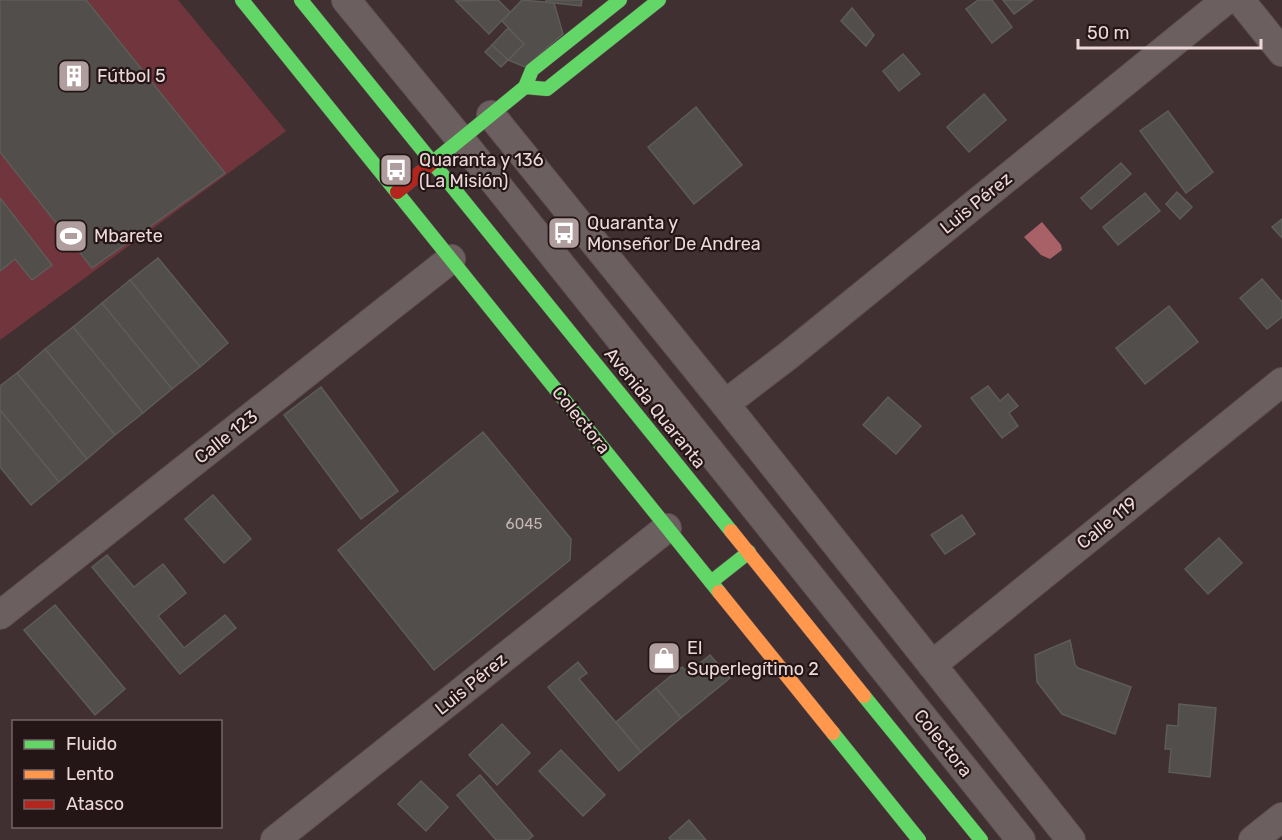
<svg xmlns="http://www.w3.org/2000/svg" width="1282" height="840" viewBox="0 0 1282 840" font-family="Rubik,sans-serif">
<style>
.green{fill:#71363d}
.water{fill:#a96168}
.building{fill:#514e4b;stroke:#5d5c58;stroke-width:1.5}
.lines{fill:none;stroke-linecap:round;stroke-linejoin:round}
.street-casing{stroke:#5d4e4f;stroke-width:30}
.fast-casing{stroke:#5d4e4f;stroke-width:15}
.slow-casing{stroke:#5d4e4f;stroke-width:15}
.jam-casing{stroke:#5d4e4f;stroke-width:15}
.street{stroke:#6c5f60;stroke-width:28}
.fast{stroke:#63d668;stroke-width:14}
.slow{stroke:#ff974d;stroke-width:14}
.jam{stroke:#b3261e;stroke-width:14}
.labels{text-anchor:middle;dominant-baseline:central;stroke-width:4.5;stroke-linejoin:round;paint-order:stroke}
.number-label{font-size:15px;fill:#c6b6b6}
.poi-label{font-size:18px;fill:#edd8d9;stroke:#241617;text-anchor:start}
.street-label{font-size:18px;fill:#edd8d9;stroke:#241617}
</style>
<rect width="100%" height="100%" fill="#403031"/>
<polygon class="green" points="0,0 178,0 286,131 0,340"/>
<polygon class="water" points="1042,222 1061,245 1062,250 1050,259 1041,255 1024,237"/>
<g class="building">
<polygon points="0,0 86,0 225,173 92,268 0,152"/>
<polygon points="498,0 510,12 489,34 456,1"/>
<polygon points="522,0 554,3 563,34 525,67 508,60 524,44 502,21"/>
<polygon points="546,0 582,0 581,6 546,2"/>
<polygon points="978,0 992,0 1012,27 992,43 966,9"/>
<polygon points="1003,0 1033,0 1014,14"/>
<polygon points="852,8 874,35 866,46 841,21"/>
<polygon points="508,28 524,44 508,60 492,45"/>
<polygon points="492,45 508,60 501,67 485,52"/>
<polygon points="903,54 920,74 899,91 883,71"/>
<polygon points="984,94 1006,120 969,152 947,127"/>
<polygon points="696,107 742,165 694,204 648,147"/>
<polygon points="1168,111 1213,172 1186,193 1140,131"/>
<polygon points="1121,163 1131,174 1091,209 1081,198"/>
<polygon points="1177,192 1192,207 1180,219 1166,204"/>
<polygon points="1145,193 1160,211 1118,245 1103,227"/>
<polygon points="0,198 52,265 32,280 15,259 0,271"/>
<polygon points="1282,219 1282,238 1272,227"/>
<polygon points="158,258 228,343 200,367 130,280"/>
<polygon points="1262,279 1282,302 1282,317 1267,329 1240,298"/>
<polygon points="130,280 200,367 172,389 102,303"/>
<polygon points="102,303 172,389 143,413 73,327"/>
<polygon points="1169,306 1198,342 1145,384 1116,348"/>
<polygon points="73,327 143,413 115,435 45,349"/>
<polygon points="45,349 115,435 87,459 17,373"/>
<polygon points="17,373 87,459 59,482 0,410 0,386"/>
<polygon points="988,386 1000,401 1008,394 1018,406 1009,413 1018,426 1002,438 971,398"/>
<polygon points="321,387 398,491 361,519 284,415"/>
<polygon points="888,397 921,426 896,454 863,425"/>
<polygon points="0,410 59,482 31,505 0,467"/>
<polygon points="483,432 571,539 570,560 434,670 338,550"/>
<polygon points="213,495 251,539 224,563 185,519"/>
<polygon points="962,515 975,534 945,554 931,535"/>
<polygon points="1219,538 1242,563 1208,594 1185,569"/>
<polygon points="107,555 134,587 163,564 186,593 158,616 184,648 225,615 236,628 180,674 92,567"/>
<polygon points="55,605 125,689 95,715 24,630"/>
<polygon points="1070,640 1075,665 1078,668 1131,687 1115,734 1062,714 1037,682 1035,655"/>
<polygon points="710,655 730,678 681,718 656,688 682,667 688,673"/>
<polygon points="578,662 587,673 579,679 641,752 619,771 548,687"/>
<polygon points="656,688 681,718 641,752 616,722"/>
<polygon points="1179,704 1216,708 1210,777 1169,772 1171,749 1165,749 1167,725 1178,726"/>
<polygon points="502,724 530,753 497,785 469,755"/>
<polygon points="561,750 605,795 583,816 539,771"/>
<polygon points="480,775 533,836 528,840 496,840 457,795"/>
<polygon points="421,781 448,807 426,831 398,804"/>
<polygon points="689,820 706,840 671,840 669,838"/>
</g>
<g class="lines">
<g class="street-casing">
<g id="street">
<polyline points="346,0 461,140 1021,840"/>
<polyline points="1240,0 1282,52"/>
<polyline points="491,115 725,404 1071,840"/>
<polyline points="725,404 789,355 1226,0"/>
<polyline points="0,615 451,259"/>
<polyline points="932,665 1282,382"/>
<polyline points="275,840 667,528"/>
<polyline points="1253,840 1282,817"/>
</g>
</g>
<g class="fast-casing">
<g id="fast">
<polyline points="242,0 719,592"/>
<polyline points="301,0 731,531"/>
<polyline points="525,87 547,89 659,0"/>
<polyline points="433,162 525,87 532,70 620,0"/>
<polyline points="711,582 749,552"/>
<polyline points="864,696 981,840"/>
<polyline points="833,733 919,840"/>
</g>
</g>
<g class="slow-casing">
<g id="slow">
<polyline points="731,531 864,696"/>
<polyline points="719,592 833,733"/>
</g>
</g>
<g class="jam-casing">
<polyline id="jam" points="397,192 433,162"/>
</g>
<use href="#street" class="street"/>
<use href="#fast" class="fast"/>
<use href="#slow" class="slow"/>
<use href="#jam" class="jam"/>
</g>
<defs>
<g id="building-square" transform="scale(1.725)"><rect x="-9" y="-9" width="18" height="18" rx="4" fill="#b09d9e" stroke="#241617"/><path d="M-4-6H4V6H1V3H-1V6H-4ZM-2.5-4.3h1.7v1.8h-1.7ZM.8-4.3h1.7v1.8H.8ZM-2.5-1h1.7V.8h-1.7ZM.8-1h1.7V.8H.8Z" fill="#fff"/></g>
<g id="bus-square" transform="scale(1.725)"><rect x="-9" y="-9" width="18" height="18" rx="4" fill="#b09d9e" stroke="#241617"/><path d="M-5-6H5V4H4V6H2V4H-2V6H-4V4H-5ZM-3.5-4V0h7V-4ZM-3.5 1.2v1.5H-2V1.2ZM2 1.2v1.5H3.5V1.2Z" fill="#fff"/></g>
<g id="stadium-square" transform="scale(1.725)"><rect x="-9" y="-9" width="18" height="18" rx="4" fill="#b09d9e" stroke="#241617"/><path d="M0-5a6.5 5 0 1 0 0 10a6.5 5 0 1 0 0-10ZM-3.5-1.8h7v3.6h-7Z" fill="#fff"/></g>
<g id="shop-square" transform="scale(1.725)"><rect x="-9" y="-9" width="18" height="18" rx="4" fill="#b09d9e" stroke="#241617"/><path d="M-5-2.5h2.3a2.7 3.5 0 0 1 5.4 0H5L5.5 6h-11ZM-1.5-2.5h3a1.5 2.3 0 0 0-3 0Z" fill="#fff"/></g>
</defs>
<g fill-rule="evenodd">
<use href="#building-square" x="74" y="76"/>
<use href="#bus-square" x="396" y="170"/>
<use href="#bus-square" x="564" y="233"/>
<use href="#stadium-square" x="71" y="236"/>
<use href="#shop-square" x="664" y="658"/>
</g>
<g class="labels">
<g class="number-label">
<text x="524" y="524">6045</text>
</g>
<g class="poi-label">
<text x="97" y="76">Fútbol 5</text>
<text x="419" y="160">Quaranta y 136<tspan x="419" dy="21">(La Misión)</tspan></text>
<text x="587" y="223">Quaranta y<tspan x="587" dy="21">Monseñor De Andrea</tspan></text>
<text x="94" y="236">Mbarete</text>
<text x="687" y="648">El<tspan x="687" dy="21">Superlegítimo 2</tspan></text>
</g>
<g class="street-label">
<text transform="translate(976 203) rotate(-39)">Luis Pérez</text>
<text transform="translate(655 408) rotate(51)">Avenida Quaranta</text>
<text transform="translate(581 420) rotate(51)">Colectora</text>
<text transform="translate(226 437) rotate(-38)">Calle 123</text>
<text transform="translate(1107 523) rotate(-39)">Calle 119</text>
<text transform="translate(471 684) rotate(-39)">Luis Pérez</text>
<text transform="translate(943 743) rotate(51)">Colectora</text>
</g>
</g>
<rect x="12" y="720" width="210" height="108" fill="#241617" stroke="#746465" stroke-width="1.5"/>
<rect x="24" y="740" width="30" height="9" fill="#63d668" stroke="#746465" stroke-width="1.5"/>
<text x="66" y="750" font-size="18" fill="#edd8d9">Fluido</text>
<rect x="24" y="770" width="30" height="9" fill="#ff974d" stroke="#746465" stroke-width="1.5"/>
<text x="66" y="780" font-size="18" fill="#edd8d9">Lento</text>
<rect x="24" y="800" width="30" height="9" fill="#b3261e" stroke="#746465" stroke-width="1.5"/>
<text x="66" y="810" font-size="18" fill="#edd8d9">Atasco</text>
<path d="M1078 39v9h183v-9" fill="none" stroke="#edd8d9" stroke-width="3"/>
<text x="1087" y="39" font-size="18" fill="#edd8d9" stroke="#241617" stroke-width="4.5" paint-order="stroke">50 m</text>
</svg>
